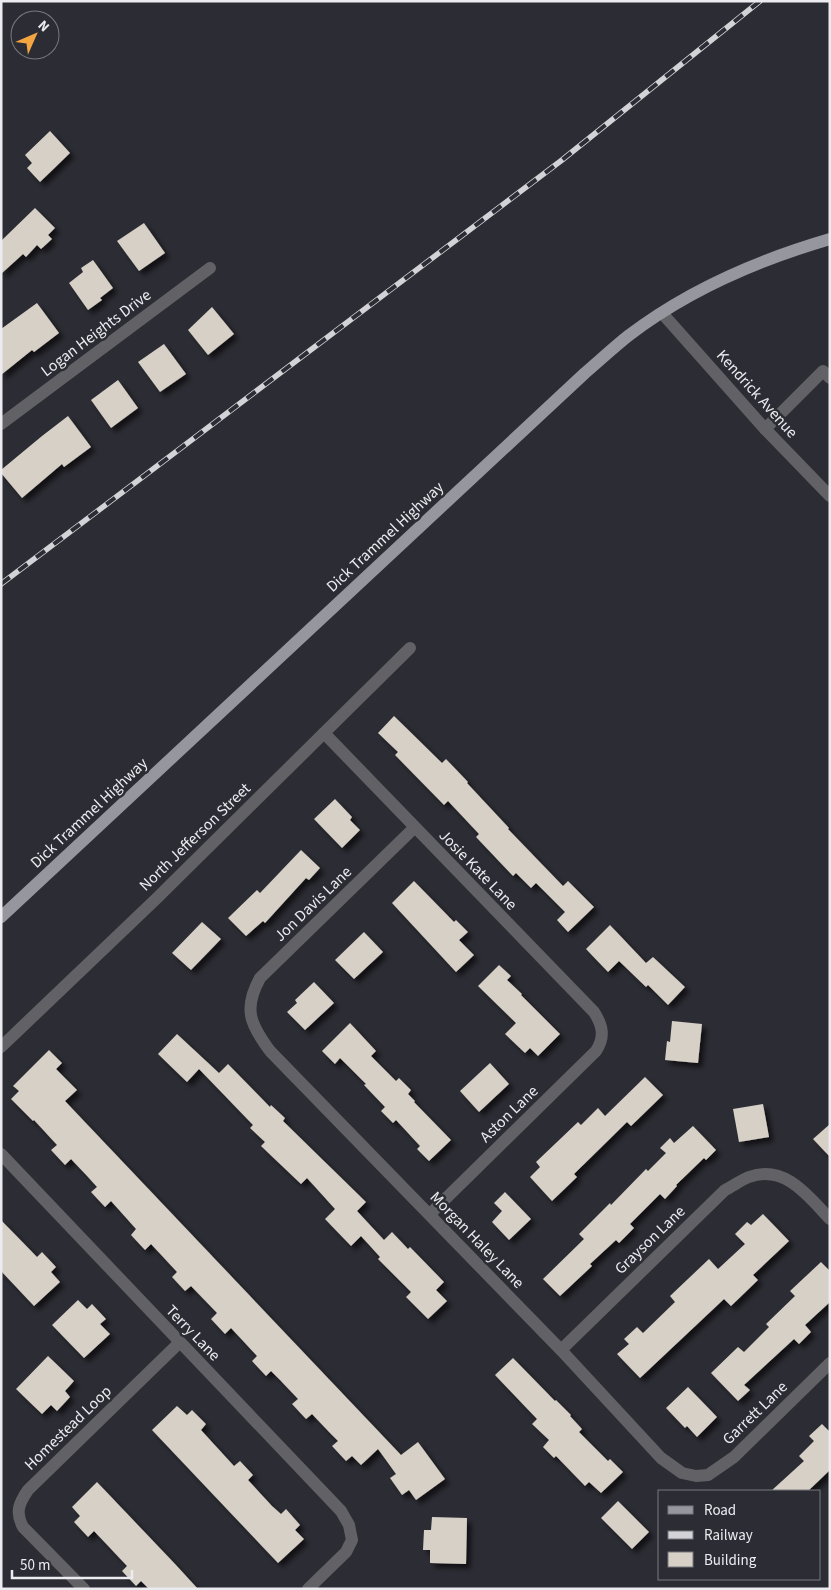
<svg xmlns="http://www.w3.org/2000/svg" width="831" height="1590" viewBox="0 0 831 1590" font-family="'Source Sans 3',sans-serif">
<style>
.building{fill:#d7d0c7;filter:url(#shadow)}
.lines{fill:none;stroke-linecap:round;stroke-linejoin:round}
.minor{stroke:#626266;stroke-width:12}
.major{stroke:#96969e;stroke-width:12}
.rail-casing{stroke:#d2d2d7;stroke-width:5.5}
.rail{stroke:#2c2c34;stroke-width:4;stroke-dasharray:11;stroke-linecap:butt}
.labels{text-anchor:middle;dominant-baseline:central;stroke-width:5;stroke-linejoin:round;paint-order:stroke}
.street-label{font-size:16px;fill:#ebebf0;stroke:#2c2c34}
</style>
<defs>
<filter id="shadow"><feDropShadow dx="4.5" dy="4.5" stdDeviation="2.5" flood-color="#0009"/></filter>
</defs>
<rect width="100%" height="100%" fill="#2c2c34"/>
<g class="building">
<polygon points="50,131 70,153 40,182 27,168 32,163 25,155"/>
<polygon points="35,208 55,228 48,235 52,239 41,249 37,245 26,257 23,254 1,274 1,241"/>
<polygon points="144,223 165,253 139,271 117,241"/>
<polygon points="93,260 113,288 100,298 102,300 88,310 69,283 83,272 81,268"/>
<polygon points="37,303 59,333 34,352 32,350 1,375 1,329"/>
<polygon points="212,307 234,334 208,355 188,330"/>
<polygon points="164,344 186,374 160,392 138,362"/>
<polygon points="118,380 138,408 111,428 91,400"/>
<polygon points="68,416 91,447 64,467 62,464 22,498 1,473 1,470 42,436"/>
<polygon points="394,716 442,763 446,759 468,782 467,783 509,828 508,829 563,886 568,881 594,907 568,932 557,920 565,912 536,883 531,888 516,873 513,876 476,837 479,834 448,801 444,805 395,755 398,752 378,733"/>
<polygon points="335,799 352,817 350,820 360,830 342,848 314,819"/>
<polygon points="301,850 320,868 309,880 306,878 265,923 263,921 246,936 228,918 257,890 260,893"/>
<polygon points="414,881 454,922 456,920 468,932 459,940 474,955 456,972 392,903"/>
<polygon points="202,922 221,939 191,970 172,953"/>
<polygon points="610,925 646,963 653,957 685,987 668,1005 648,985 646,987 619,961 608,972 586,949"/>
<polygon points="364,932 383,952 354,979 335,960"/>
<polygon points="499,965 511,976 507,980 522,994 521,995 560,1034 538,1056 530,1048 525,1053 505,1034 516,1023 478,986"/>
<polygon points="314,982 334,1003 305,1030 287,1012 297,1003 295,1000"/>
<polygon points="672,1021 702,1024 698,1063 665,1060 667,1041 670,1042"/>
<polygon points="350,1023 376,1051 371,1056 396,1081 399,1078 411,1090 408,1094 415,1101 414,1102 451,1140 429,1161 417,1149 420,1146 396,1120 393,1123 381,1111 385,1107 364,1085 366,1084 340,1058 335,1064 322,1051"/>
<polygon points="177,1034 219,1073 228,1064 270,1107 271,1105 285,1118 283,1121 366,1202 357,1211 384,1240 392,1232 408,1249 410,1247 444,1282 436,1290 447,1301 428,1319 406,1297 411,1292 378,1259 380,1257 361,1236 351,1246 325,1219 335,1209 307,1178 301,1184 261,1146 265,1142 250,1128 253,1125 199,1069 187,1082 158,1054"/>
<polygon points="49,1050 62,1063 56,1069 77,1090 65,1101 401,1455 418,1442 445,1479 416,1500 409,1490 402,1495 390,1478 396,1474 378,1449 361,1465 352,1456 346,1461 332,1446 338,1441 329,1432 312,1414 306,1419 292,1404 298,1399 280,1380 271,1371 266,1376 252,1361 257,1356 231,1328 225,1334 211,1319 217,1313 191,1286 185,1291 172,1277 177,1272 151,1244 145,1250 131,1235 136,1229 111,1201 105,1207 91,1192 97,1187 88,1177 71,1159 65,1165 51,1150 57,1145 34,1120 33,1121 11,1099 19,1091 13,1086"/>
<polygon points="490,1063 509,1084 479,1112 460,1091"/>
<polygon points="645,1077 663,1095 631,1126 627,1122 574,1174 577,1177 552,1201 530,1177 540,1167 536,1162 578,1122 581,1125 598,1108 605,1116"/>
<polygon points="763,1104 769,1137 739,1142 733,1109"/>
<polygon points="830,1124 830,1157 813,1139"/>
<polygon points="693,1126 716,1150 706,1160 704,1158 676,1185 677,1186 665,1199 660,1194 630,1224 634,1228 619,1243 616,1240 590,1264 592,1266 560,1296 543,1279 584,1239 579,1234 610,1203 611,1205 646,1169 648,1171 666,1153 660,1148 670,1138 674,1143"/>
<polygon points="505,1192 531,1219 509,1240 492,1222 502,1211 494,1203"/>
<polygon points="763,1214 789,1241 753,1275 758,1280 731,1306 724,1299 640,1378 617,1354 629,1344 624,1339 637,1327 643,1333 675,1302 670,1296 709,1259 718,1269 745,1244 735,1234 747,1222 751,1225"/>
<polygon points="1,1220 37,1257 42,1252 56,1267 51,1272 60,1282 34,1306 1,1271"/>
<polygon points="821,1262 830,1271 830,1302 805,1325 811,1332 799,1344 794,1339 744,1385 750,1390 738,1401 711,1373 738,1347 744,1352 769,1327 766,1324 795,1296 790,1291"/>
<polygon points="78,1300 87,1309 92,1304 106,1319 100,1324 110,1334 84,1358 52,1325"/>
<polygon points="48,1356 74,1381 65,1391 70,1397 57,1411 51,1405 42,1414 16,1389"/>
<polygon points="513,1358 555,1401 556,1400 571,1415 570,1416 582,1429 579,1432 608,1461 610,1459 623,1472 601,1493 589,1482 585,1486 556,1456 554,1458 543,1447 549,1440 532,1424 537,1419 495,1375"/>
<polygon points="688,1387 717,1417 697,1437 687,1426 685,1428 666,1408"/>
<polygon points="177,1406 187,1415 192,1410 206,1424 201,1430 234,1466 240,1461 253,1475 248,1480 272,1506 281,1514 286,1509 300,1525 295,1530 304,1539 278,1563 152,1430"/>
<polygon points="822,1424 830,1432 830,1470 808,1491 771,1491 804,1461 799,1456 814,1441 809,1436"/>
<polygon points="97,1482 176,1565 198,1589 149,1589 141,1581 136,1586 122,1571 127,1566 94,1531 88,1537 74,1522 80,1516 72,1507"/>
<polygon points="618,1501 649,1532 632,1549 601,1518"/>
<polygon points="432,1517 467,1518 466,1564 430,1563 430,1550 423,1550 424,1530 431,1530"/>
</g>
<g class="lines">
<g class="minor">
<polyline points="662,313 765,429 830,496"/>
<polyline points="1,424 210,268"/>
<polyline points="765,429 823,371 830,378"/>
<path d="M324,733L594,1012C603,1026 605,1037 596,1051L430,1214"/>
<path d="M414,828L260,978C243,1009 250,1024 270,1051L561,1350L661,1458L682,1473L696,1476L708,1475L734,1457L830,1363"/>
<polyline points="1,1047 156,899 410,648"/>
<polyline points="1,1154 341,1511 349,1525 352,1540 346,1552 308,1589"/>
<path d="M561,1350L725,1190C733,1186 741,1180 749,1177C785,1164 808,1196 830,1219"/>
<path d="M84,1589L23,1527C15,1512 19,1503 28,1490L179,1343"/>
</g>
<path class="major" d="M1,917L585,373C599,361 613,348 628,336C688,290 758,260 830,239"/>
<g class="rail-casing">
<polyline id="rail" points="1,584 562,160 760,1"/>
</g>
<use href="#rail" class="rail"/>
</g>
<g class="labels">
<g class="street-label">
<text transform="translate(96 333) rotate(-37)">Logan Heights Drive</text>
<text transform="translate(757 394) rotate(48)">Kendrick Avenue</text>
<text transform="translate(385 537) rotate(-43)">Dick Trammel Highway</text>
<text transform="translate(89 813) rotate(-43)">Dick Trammel Highway</text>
<text transform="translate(195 837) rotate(-44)">North Jefferson Street</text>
<text transform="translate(478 870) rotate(46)">Josie Kate Lane</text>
<text transform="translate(313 904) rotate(-44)">Jon Davis Lane</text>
<text transform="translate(509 1114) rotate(-44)">Aston Lane</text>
<text transform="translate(477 1240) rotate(46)">Morgan Haley Lane</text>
<text transform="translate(650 1240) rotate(-44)">Grayson Lane</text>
<text transform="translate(193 1333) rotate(46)">Terry Lane</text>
<text transform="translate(755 1413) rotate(-44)">Garrett Lane</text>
<text transform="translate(68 1428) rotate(-44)">Homestead Loop</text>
</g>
</g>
<rect width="831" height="1590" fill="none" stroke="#ebebf0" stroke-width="5"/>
<rect x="658" y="1490" width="162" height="90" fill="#2c2c34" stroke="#78787f"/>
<rect x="668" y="1506" width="25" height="8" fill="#96969e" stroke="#78787f"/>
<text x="704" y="1515" font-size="15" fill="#ebebf0">Road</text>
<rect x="668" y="1531" width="25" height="8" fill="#d2d2d7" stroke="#78787f"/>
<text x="704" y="1540" font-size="15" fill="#ebebf0">Railway</text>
<rect x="668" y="1552" width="25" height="15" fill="#d7d0c7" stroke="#78787f"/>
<text x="704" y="1565" font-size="15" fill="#ebebf0">Building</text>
<g transform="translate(35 35) rotate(45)"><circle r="24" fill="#2c2c34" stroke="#78787f"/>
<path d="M0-4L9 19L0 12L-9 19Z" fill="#f2a541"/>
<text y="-8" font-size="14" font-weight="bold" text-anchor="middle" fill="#ebebf0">N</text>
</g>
<path d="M12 1570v8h120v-8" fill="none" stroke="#ebebf0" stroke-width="2.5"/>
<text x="20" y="1570" font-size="15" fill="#ebebf0" stroke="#2c2c34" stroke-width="4" paint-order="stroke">50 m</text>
</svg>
